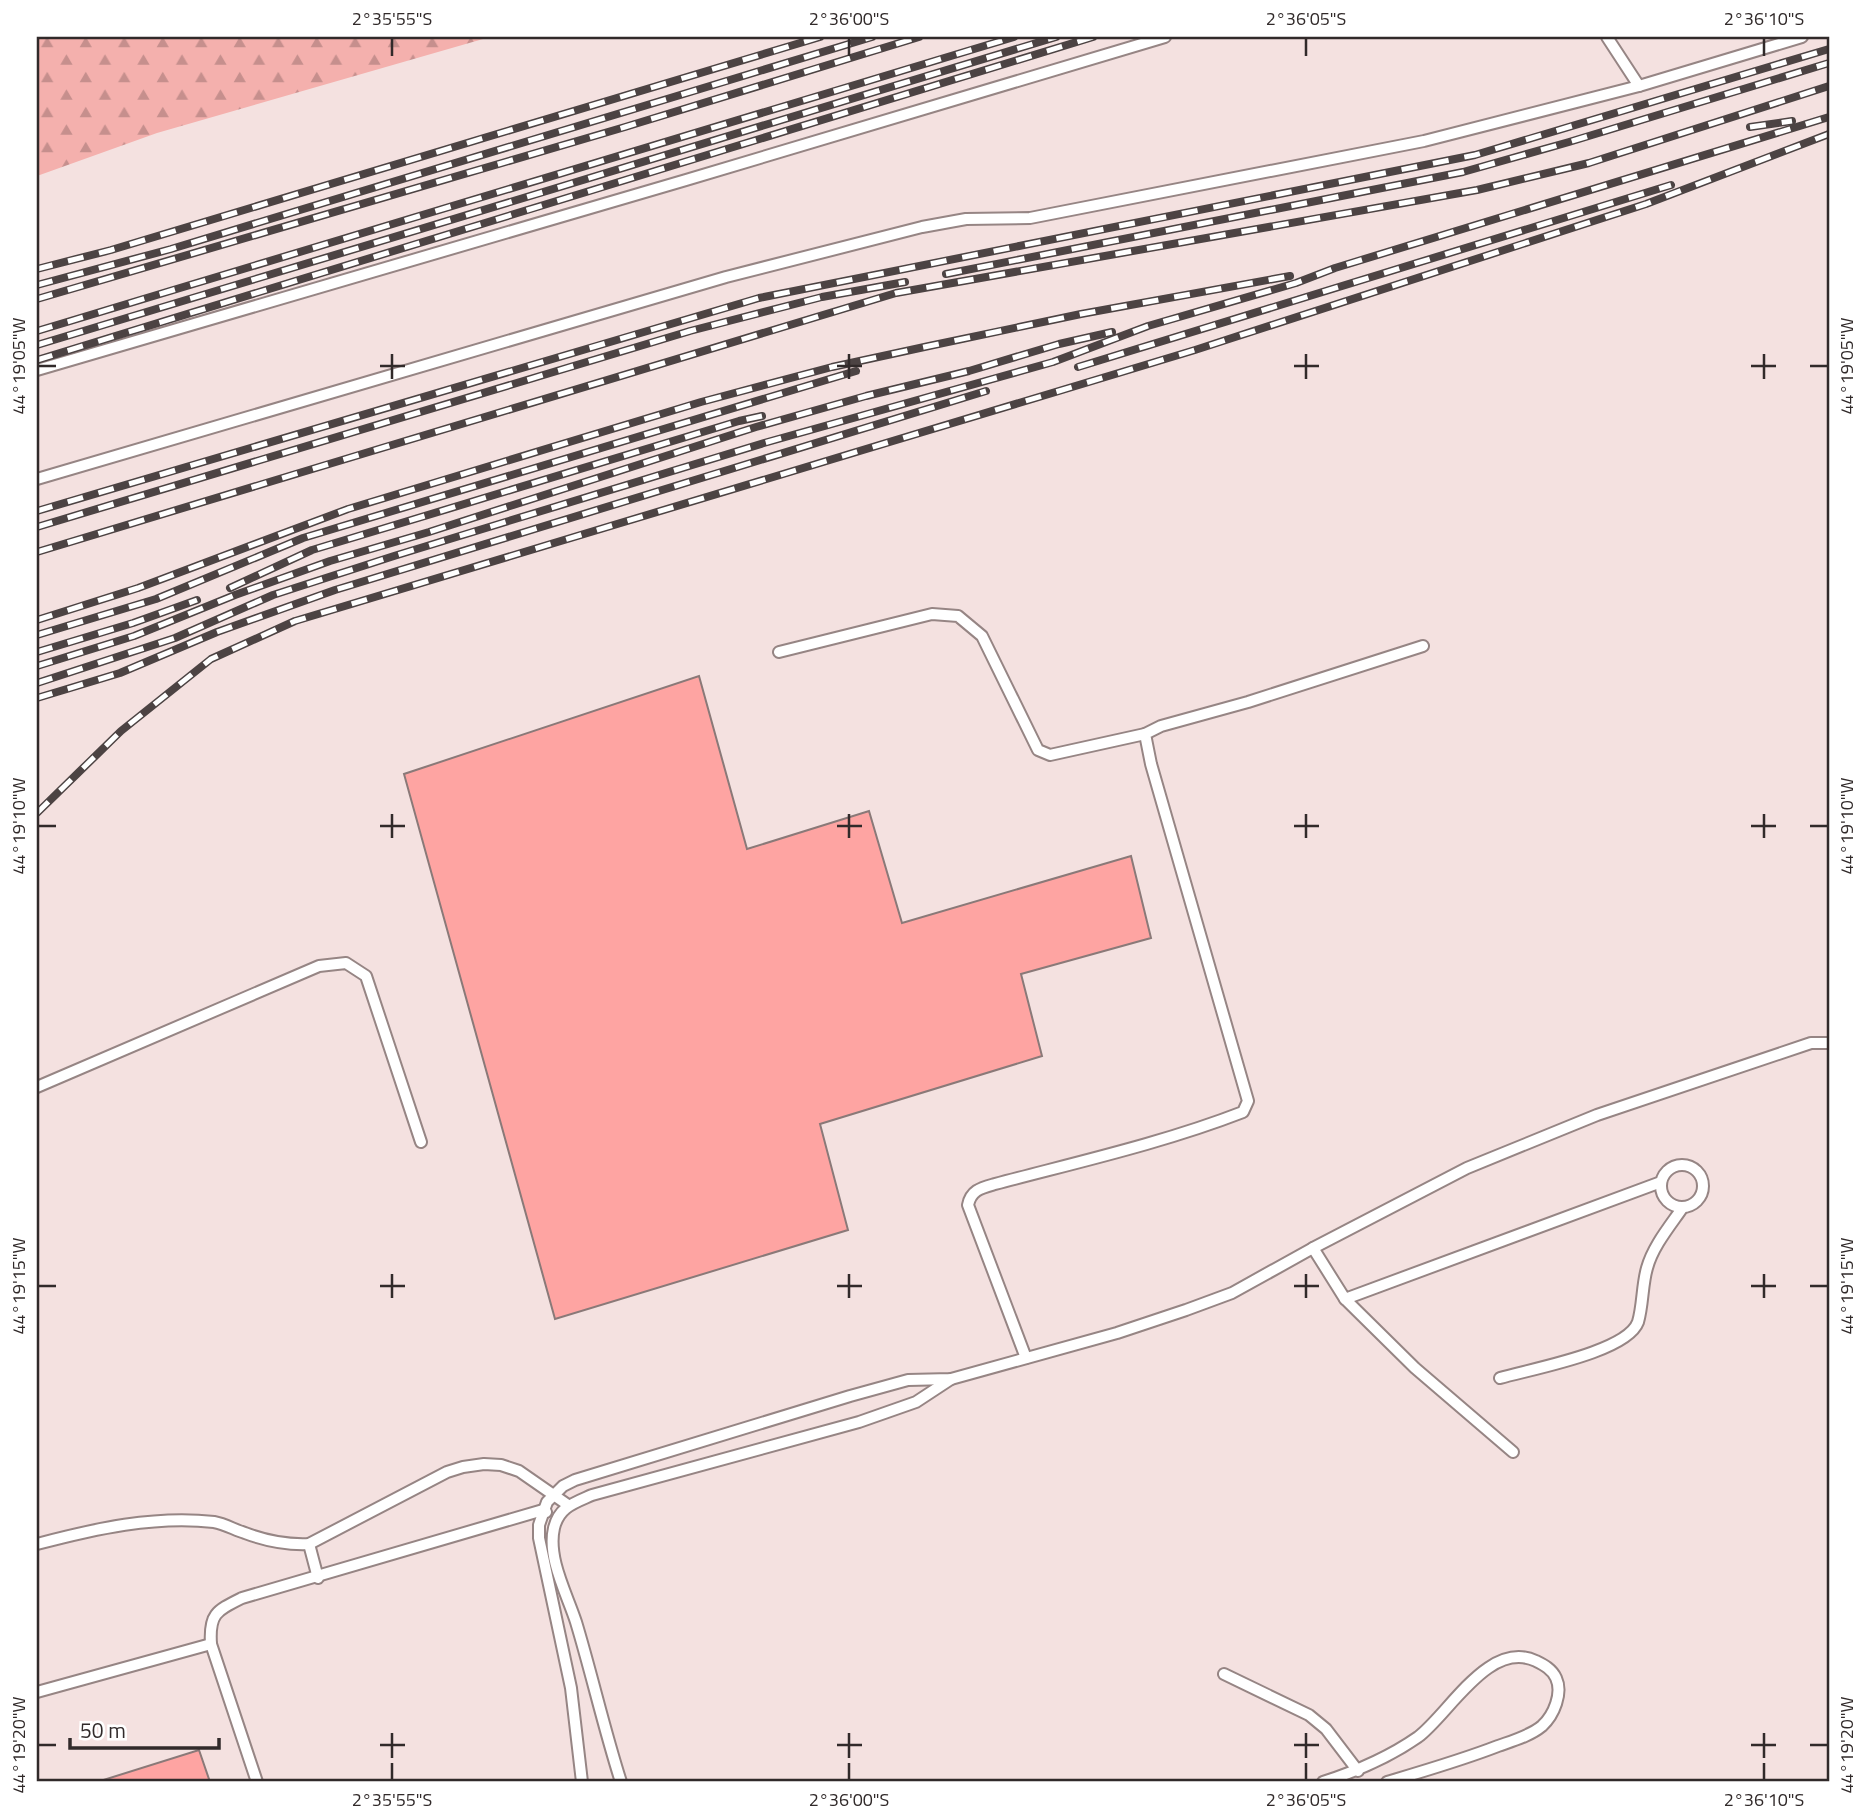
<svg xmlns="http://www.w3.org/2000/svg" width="1866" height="1819" viewBox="0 0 1866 1819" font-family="'Titillium Web',sans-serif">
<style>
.forest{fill:url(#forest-firs)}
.building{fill:#fea4a2;stroke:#8a7978;stroke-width:2}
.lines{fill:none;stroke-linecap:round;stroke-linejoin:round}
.service-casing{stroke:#968584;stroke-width:14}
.service{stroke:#fff;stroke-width:10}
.rail-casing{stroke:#4c4343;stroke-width:8}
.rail{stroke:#fff;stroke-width:5;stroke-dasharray:16;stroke-linecap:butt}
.ticks{fill:none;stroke:#312a2a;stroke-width:2.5}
.neatline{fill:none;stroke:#312a2a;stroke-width:2.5}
.ticks-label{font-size:18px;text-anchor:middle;fill:#312a2a}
</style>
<defs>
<pattern id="forest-firs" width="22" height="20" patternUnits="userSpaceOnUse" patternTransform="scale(1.75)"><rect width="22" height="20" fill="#f4b0ad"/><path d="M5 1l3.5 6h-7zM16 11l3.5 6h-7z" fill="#c68f8d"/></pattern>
</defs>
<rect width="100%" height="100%" fill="#f4e1e0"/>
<polygon class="forest" points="37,37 490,37 157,133 37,176"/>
<g class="building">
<polygon points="699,676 747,849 869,811 902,923 1131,856 1151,938 1021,974 1042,1056 820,1124 848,1230 555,1319 404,774"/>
<polygon points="199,1750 210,1782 97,1782"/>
</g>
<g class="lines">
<g class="service-casing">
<g id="service">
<polyline points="1607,37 1639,86"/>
<polyline points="37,370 686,180 1165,37"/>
<polyline points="37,479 726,277 922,227 966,219 1030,218 1424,141 1639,86 1802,37"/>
<polyline points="779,652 932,614 958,616 982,636 1038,750 1050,755 1145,734"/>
<polyline points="37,1087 319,966 346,963 366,976 421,1142"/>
<circle cx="1682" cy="1186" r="21"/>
<polyline points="1313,1248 1345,1299 1661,1182"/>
<polyline points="1345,1299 1415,1368 1513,1452"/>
<path d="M1026,1358L968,1205C971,1190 981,1188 995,1184C1078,1162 1163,1143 1243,1112L1248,1101L1151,764L1145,734L1161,726L1248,702L1423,646"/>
<path d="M1500,1378C1531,1369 1627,1352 1638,1322C1643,1305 1642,1285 1647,1268C1653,1246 1670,1226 1683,1207"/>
<path d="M37,1544C94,1529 155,1515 214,1522C225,1524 235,1530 245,1533C266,1541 286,1545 309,1544L447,1472L463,1467L484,1464L501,1465L519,1471L568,1505"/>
<polyline points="309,1544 318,1578"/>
<polyline points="1224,1674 1309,1715 1326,1729 1358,1771"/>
<polyline points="37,1692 211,1644"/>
<path d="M257,1782L211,1644C209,1614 216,1611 242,1598L543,1510L546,1512"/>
<polyline points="582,1782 571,1688 539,1538 539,1525 547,1502 563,1486 575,1480 850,1396 908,1380 951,1379 1117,1333 1186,1310 1232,1293 1313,1248 1467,1168 1597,1115 1811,1043 1829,1043"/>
<path d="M621,1782C604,1729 592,1675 576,1622C567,1594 547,1558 554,1528C559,1507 574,1503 592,1495L859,1422L916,1402L951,1379"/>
<path d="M1323,1782C1357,1771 1388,1758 1418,1737C1449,1714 1489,1639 1536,1661C1544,1665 1552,1669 1556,1678C1563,1693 1554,1715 1542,1726C1530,1736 1512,1741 1498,1746C1462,1760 1424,1771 1387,1782"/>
</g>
</g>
<use href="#service" class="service"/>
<g class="rail-casing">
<g id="rail">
<polyline points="1750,127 1792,121"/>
<polyline points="37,269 111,250 820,37"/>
<polyline points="946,274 1463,172 1569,142 1829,63"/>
<polyline points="37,285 171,249 872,37"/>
<polyline points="37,299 625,127 919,37"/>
<polyline points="37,331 1014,37"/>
<polyline points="37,345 1056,37"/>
<polyline points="37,360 1093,37"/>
<polyline points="1078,367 1671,185"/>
<polyline points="37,511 759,298 1475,155 1829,49"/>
<polyline points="37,527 690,331 822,297 905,282"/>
<polyline points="37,552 896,293 1477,190 1589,163 1829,86"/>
<polyline points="230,588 312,550 739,421 762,416"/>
<polyline points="37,620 138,588 348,509 701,402 832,367 929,346 1081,314 1290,276"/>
<polyline points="37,635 156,599 303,538 856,371"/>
<polyline points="37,652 133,623 197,600"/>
<polyline points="37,666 134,636 235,595 330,561 429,532 756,427 866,396 969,371 1059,344 1112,332"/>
<polyline points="37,683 175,638 273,595 394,556 764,443 1053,362 1148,326 1296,283 1335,268 1829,117"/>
<polyline points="37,698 120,673 217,632 335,590 986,391"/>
<polyline points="37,813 121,731 211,659 295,621 1195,350 1646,204 1829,134"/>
</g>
</g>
<use href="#rail" class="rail"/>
</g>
<path class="ticks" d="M392,38V56M849,38V56M1306,38V56M1764,38V56M392,354V379M849,354V379M1306,354V379M1764,354V379M38,366H56M380,366H405M837,366H862M1294,366H1319M1751,366H1776M1810,366H1828M392,814V838M849,814V838M1306,814V838M1764,814V838M38,826H56M380,826H405M837,826H862M1294,826H1319M1751,826H1776M1810,826H1828M392,1274V1298M849,1274V1298M1306,1274V1298M1764,1274V1298M38,1286H56M380,1286H405M837,1286H862M1294,1286H1319M1751,1286H1776M1810,1286H1828M392,1733V1758M849,1733V1758M1306,1733V1758M1764,1733V1758M38,1745H56M380,1745H405M837,1745H862M1294,1745H1319M1751,1745H1776M1810,1745H1828M392,1763V1780M849,1763V1780M1306,1763V1780M1764,1763V1780"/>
<rect width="1866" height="1819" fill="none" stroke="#ffffff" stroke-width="77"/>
<path d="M70 1738v10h149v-10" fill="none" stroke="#312a2a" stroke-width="3.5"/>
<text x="80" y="1738" font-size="21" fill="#312a2a" stroke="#ffffff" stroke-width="5" paint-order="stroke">50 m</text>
<rect x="38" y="38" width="1790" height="1742" class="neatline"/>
<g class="ticks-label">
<text x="392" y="25">2°35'55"S</text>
<text x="849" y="25">2°36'00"S</text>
<text x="1306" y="25">2°36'05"S</text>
<text x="1764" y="25">2°36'10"S</text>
<text transform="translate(1847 366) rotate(-90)" y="6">44°19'05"W</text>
<text transform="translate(19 366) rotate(-90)" y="6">44°19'05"W</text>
<text transform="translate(1847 826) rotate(-90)" y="6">44°19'10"W</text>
<text transform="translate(19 826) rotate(-90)" y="6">44°19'10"W</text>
<text transform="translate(1847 1286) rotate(-90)" y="6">44°19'15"W</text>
<text transform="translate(19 1286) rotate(-90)" y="6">44°19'15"W</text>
<text transform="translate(1847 1745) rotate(-90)" y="6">44°19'20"W</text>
<text transform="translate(19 1745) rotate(-90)" y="6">44°19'20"W</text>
<text x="392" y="1806">2°35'55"S</text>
<text x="849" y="1806">2°36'00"S</text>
<text x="1306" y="1806">2°36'05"S</text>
<text x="1764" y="1806">2°36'10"S</text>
</g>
</svg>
